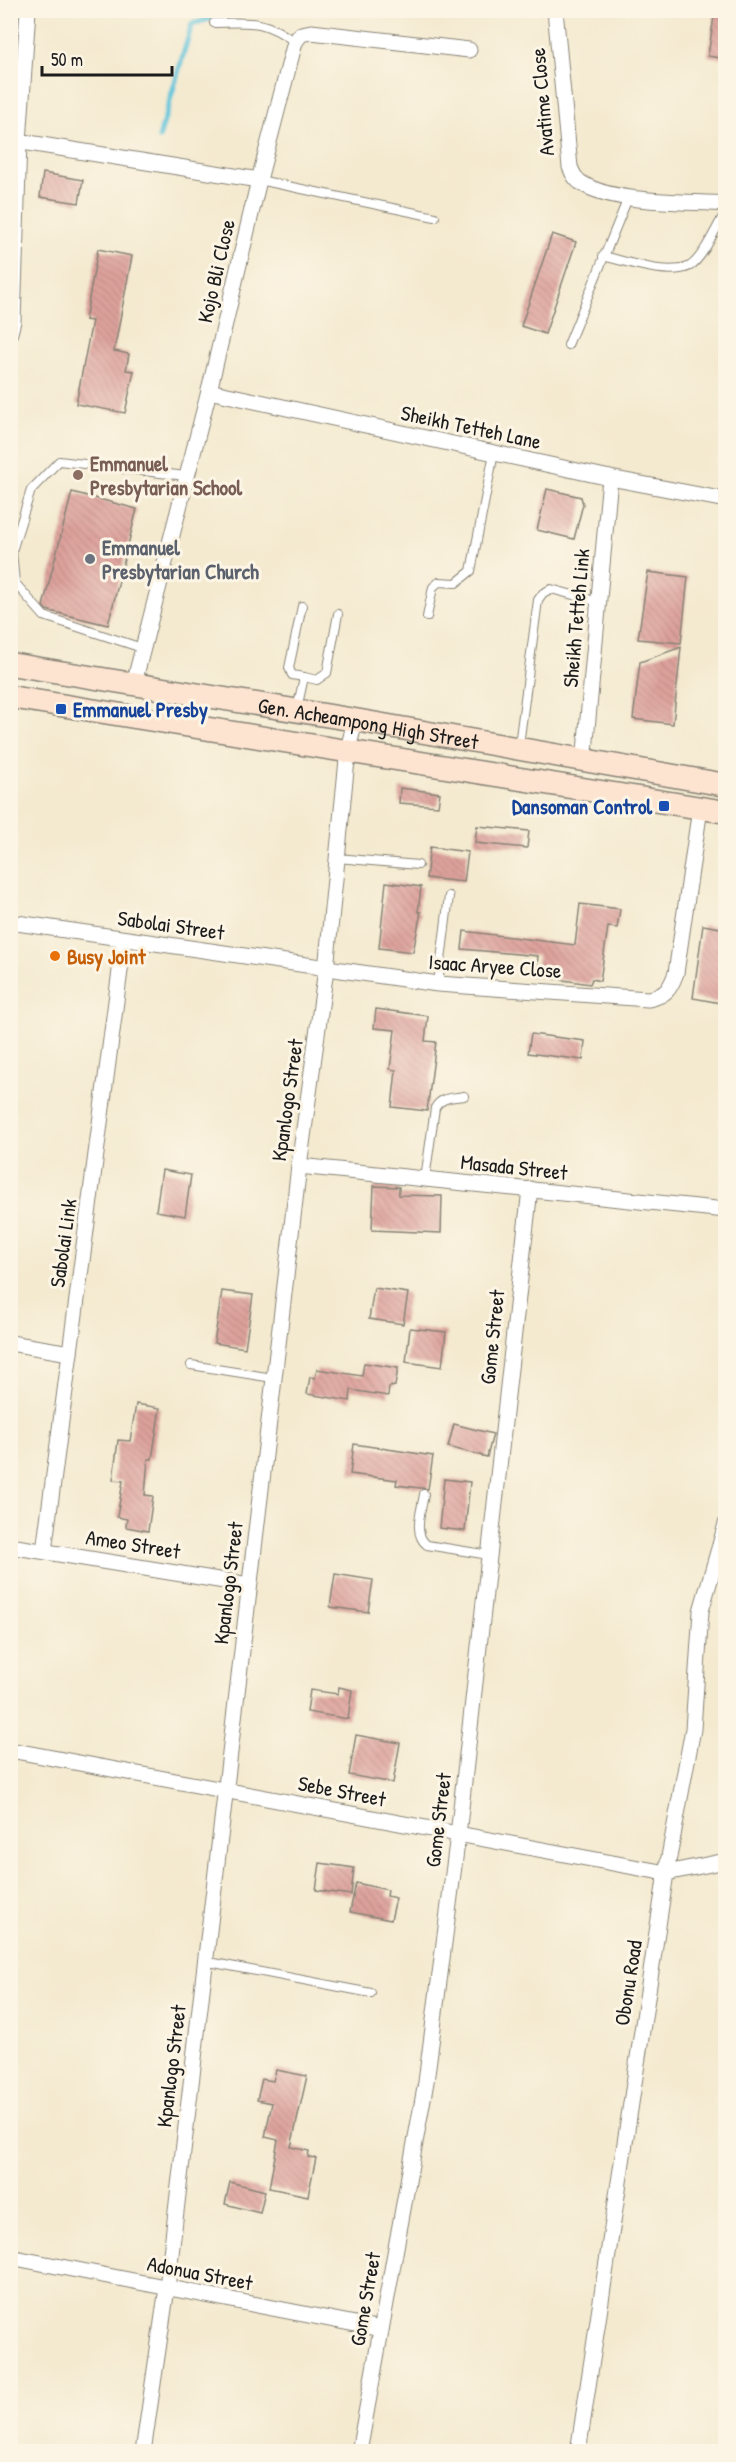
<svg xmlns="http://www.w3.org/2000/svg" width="736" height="2462" viewBox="0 0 736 2462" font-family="'Patrick Hand',sans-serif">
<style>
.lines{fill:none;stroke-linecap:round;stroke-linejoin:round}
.stream{stroke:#5ec5dc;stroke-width:5}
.building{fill:url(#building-back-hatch)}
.lane-casing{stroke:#888376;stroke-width:10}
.street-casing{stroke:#888376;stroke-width:17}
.secondary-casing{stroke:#888376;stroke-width:25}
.lane{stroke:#fff;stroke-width:8}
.street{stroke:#fff;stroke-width:15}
.secondary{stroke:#fde4d0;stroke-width:22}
.education-dot{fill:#8d6e63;stroke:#fcf5e5;stroke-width:2}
.worship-dot{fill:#6b7280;stroke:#fcf5e5;stroke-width:2}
.transit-dot{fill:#1a4fb4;stroke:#fcf5e5;stroke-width:2}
.food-dot{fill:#e8710a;stroke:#fcf5e5;stroke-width:2}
.labels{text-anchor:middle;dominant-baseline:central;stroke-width:6;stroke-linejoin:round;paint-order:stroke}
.street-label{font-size:21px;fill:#1c1c1c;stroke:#fcf5e5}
.education-label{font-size:21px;font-weight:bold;fill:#785e54;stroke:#fcf5e5;text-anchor:start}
.worship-label{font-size:21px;font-weight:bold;fill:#5b616d;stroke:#fcf5e5;text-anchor:start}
.transit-label{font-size:21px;font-weight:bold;fill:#164399;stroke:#fcf5e5;text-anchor:start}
.food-label{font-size:21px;font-weight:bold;fill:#c56008;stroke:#fcf5e5;text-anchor:start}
</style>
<defs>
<pattern id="building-back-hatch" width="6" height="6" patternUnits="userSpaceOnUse" patternTransform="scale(1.5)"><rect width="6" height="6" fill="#dda19b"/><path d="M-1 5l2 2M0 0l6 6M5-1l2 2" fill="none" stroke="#bd8a85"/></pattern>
</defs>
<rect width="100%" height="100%" fill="#fcf5e5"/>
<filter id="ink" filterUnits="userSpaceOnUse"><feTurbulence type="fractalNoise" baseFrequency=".0167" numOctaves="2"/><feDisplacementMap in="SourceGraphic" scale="12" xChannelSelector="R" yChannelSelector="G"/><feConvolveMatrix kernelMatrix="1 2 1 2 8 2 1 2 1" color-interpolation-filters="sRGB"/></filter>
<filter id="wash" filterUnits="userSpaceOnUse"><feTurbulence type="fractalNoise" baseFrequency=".008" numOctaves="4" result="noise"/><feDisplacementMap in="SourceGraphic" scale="24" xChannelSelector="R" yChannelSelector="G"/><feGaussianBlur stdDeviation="1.35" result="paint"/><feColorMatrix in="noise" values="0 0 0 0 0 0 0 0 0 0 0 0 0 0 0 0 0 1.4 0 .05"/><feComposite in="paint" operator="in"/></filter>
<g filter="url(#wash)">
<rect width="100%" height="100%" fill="#f4ead0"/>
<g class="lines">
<polyline class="stream" points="159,138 192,24 240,10"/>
</g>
<g id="blocks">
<g class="building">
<polygon points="715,10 726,10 726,59 708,56"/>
<polygon points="43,173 83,180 79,203 40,197"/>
<polygon points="552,234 576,242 545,334 521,326"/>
<polygon points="98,249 132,256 114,351 129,354 126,370 134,371 125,413 76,404 92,321 85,320"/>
<polygon points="547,489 581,497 583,504 574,539 537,530"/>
<polygon points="72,492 137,509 108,625 46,610 43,606"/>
<polygon points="648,572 688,577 681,643 638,639"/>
<polygon points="681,647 673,724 633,719 640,662"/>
<polygon points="400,788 440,793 438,806 399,803"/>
<polygon points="477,826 529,831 527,848 475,843"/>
<polygon points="430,847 468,852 464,882 426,878"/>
<polygon points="386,882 421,887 418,912 421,912 413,952 379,948"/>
<polygon points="580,904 620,909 617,928 608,927 600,981 592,979 590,984 536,976 538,956 462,949 464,931 575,945"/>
<polygon points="703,925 726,929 726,1004 693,998"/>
<polygon points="376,1009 428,1016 425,1041 436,1042 427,1111 392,1107 396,1070 390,1069 395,1030 374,1028"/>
<polygon points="531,1034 585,1041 583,1060 528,1053"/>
<polygon points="162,1170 191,1175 185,1216 156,1211"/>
<polygon points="374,1186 399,1187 399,1195 442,1196 441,1233 372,1230"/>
<polygon points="374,1288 408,1293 403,1324 369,1319"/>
<polygon points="222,1291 253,1295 245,1348 214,1343"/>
<polygon points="410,1328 446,1332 442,1367 406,1362"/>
<polygon points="364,1363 398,1368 395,1386 389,1387 388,1396 351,1390 350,1401 307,1394 310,1377 315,1378 317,1369 362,1376"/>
<polygon points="136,1404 160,1408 152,1459 148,1459 145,1495 153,1496 148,1531 126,1527 127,1519 117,1517 123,1481 113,1480 118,1440 130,1441"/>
<polygon points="454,1424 493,1434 487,1457 448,1447"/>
<polygon points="354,1444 433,1456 428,1489 396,1485 397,1480 350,1474"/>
<polygon points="444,1479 470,1482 465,1531 439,1528"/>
<polygon points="335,1574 373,1580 368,1612 330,1607"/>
<polygon points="339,1687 352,1690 348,1719 307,1712 310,1690 338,1694"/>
<polygon points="356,1735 400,1743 393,1783 349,1775"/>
<polygon points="320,1863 354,1868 351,1895 316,1890"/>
<polygon points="356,1883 388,1890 387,1896 396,1898 391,1920 350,1912"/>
<polygon points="276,2070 307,2076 291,2147 309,2151 308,2157 316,2158 308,2196 269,2188 278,2140 265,2137 272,2103 257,2100 262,2079 273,2081"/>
<polygon points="230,2182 265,2191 260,2213 225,2204"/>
</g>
</g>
</g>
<g filter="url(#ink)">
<use href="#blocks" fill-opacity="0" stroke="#888376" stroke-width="1.5"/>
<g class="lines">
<g class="lane-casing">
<g id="lane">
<path d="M214,23C251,22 263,19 295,42"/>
<polyline points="259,180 435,217"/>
<path d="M603,256C625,261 669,277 690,266C703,258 717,226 726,211"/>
<polyline points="568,345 628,198"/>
<polyline points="302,606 289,668 292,675 304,677"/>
<polyline points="427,617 433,587 439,582 456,583 471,571 494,453"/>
<polyline points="142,648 44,616 15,583 12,551 31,490 59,461 186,476"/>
<polyline points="297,709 304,677 317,680 327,673 338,614"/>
<polyline points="519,745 538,600 543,593 551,589 599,602"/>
<polyline points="337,858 418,865"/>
<polyline points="438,984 449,896"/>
<path d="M425,1179L435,1108C441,1097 452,1098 464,1096"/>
<polyline points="191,1365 273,1378"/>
<path d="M424,1494C422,1509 412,1534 427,1545L489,1555"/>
<polyline points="204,1961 371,1993"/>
</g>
</g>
<g class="street-casing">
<g id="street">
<path d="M555,10L570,167C572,172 575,179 580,182C611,204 687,201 726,204"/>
<polyline points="10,140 259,180"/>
<polyline points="10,333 13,321 19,142 28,10"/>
<polyline points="209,391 610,478 726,500"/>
<polyline points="134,683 209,391 259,180 295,42 301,34 311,32 469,50"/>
<polyline points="584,762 610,478"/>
<path d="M10,922L438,984L648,999C666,996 670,989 676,973L700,808"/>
<polyline points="299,1166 726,1210"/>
<polyline points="10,1343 70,1353"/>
<polyline points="10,1546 249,1585"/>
<polyline points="44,1551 124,940"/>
<polyline points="10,1750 666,1873 726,1861"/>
<polyline points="10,2257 381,2329"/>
<polyline points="143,2452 167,2288 299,1166 326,969 348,750 355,720"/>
<polyline points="359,2452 426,2082 458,1835 530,1189"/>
<polyline points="578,2452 666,1873 693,1729 701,1611 726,1524"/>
</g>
</g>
<g class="secondary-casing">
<g id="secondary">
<path id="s1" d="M10,664L355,720L726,785"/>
<polyline points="10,697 726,812"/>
</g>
</g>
<use href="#lane" class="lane"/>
<use href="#street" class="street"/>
<use href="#secondary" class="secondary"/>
</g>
</g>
<circle class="education-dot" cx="78" cy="475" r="6"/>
<circle class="worship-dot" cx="90" cy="559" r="6"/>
<g class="transit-dot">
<rect x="55" y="703" width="12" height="12" rx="3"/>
<rect x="658" y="800" width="12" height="12" rx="3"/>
</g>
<circle class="food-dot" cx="55" cy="956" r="6"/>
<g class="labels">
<g class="street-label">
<text transform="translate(542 102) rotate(-95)">Avatime Close</text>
<text transform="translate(216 271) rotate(-77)">Kojo Bli Close</text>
<text transform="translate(471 427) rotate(12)">Sheikh Tetteh Lane</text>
<text transform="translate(576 618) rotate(-85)">Sheikh Tetteh Link</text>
<text stroke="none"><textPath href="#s1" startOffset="363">Gen. Acheampong High Street</textPath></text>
<text transform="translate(171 925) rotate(8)">Sabolai Street</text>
<text transform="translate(495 966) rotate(4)">Isaac Aryee Close</text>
<text transform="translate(287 1100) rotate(-82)">Kpanlogo Street</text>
<text transform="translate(514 1167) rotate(6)">Masada Street</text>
<text transform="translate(63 1243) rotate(-82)">Sabolai Link</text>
<text transform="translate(492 1337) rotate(-84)">Gome Street</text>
<text transform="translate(133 1544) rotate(9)">Ameo Street</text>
<text transform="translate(228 1583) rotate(-83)">Kpanlogo Street</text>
<text transform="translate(342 1791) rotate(11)">Sebe Street</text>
<text transform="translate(438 1820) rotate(-83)">Gome Street</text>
<text transform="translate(628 1983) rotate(-81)">Obonu Road</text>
<text transform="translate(171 2066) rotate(-83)">Kpanlogo Street</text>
<text transform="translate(200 2273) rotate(11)">Adonua Street</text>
<text transform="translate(365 2299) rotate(-80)">Gome Street</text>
</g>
<g class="education-label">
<text x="90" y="463">Emmanuel<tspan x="90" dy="24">Presbytarian School</tspan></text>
</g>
<g class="worship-label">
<text x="102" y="547">Emmanuel<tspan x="102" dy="24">Presbytarian Church</tspan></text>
</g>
<g class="transit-label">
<text x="73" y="709">Emmanuel Presby</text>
<text x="652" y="806" text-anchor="end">Dansoman Control</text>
</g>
<g class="food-label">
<text x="67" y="956">Busy Joint</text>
</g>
</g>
<rect width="736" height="2462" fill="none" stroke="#fcf5e5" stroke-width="36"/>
<path d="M42 66v9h130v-9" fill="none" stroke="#1c1c1c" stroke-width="3"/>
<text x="51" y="66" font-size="18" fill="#1c1c1c" stroke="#fcf5e5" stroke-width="4.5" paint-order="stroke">50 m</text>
</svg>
